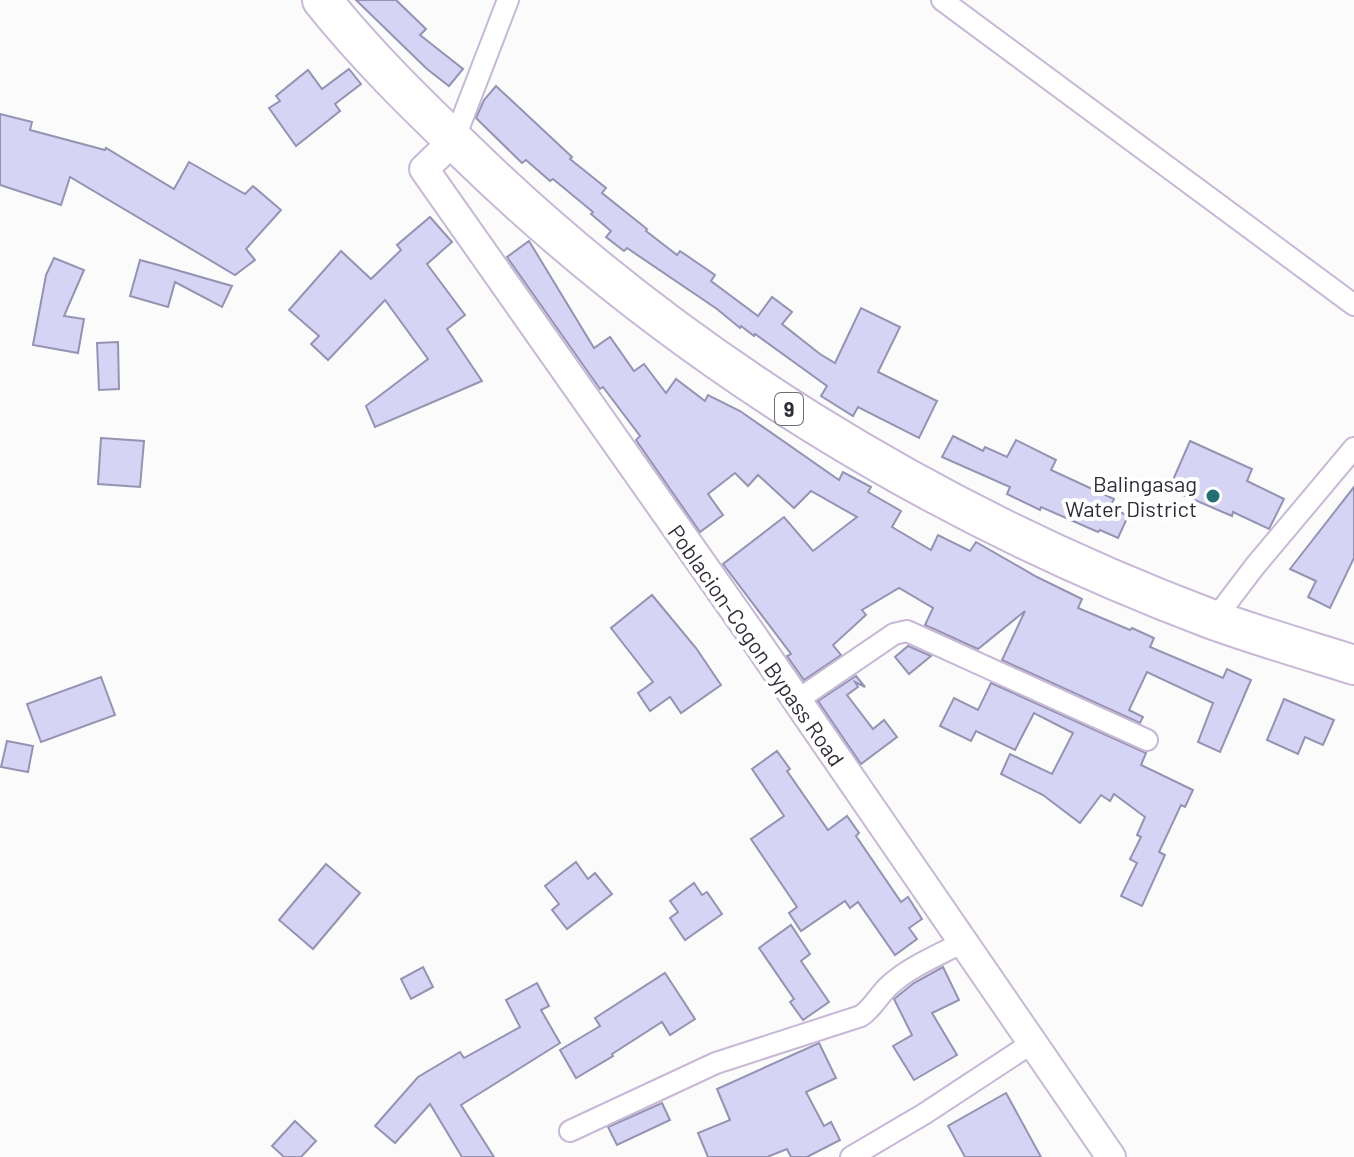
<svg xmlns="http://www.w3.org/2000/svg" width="1354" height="1157" viewBox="0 0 1354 1157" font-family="Barlow,sans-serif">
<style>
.building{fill:#d6d4f5;stroke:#9593b2;stroke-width:2}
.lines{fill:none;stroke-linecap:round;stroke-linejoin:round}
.street-casing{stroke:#c8b8d6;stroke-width:24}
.secondary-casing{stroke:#c8b8d6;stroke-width:32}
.highway-casing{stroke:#c8b8d6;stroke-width:42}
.street{stroke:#fff;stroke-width:20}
.secondary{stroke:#fff;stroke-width:28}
.highway{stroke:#fff;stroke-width:38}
.poi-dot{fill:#236f73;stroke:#fff;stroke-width:3}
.labels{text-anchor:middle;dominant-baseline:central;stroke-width:8;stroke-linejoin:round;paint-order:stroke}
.shield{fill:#fff;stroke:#706b74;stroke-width:2}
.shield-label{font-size:20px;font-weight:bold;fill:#322c38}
.poi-label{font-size:22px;fill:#322c38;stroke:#fff;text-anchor:end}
.street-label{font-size:22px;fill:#322c38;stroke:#fff}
</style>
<rect width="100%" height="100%" fill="#fbfbfb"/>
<g class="building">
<polygon points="356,0 396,0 426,29 420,35 463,69 449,86 427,69"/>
<polygon points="349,69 361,84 335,104 340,111 296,146 269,108 280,101 276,96 308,70 322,89"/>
<polygon points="496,86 572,157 570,159 606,188 602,193 647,229 646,231 677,255 680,251 715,275 711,281 758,316 772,297 792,312 782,324 820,354 835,363 861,308 900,327 878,372 937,401 919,438 858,407 853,416 821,396 827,386 755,334 754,336 741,326 740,328 717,309 627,248 624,251 606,237 611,231 591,214 593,212 553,179 550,181 526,160 522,163 476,118 484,100"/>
<polygon points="0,114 32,122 30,130 105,150 106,148 174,189 189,162 245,194 253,186 281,210 246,249 255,260 235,275 70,177 61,205 0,185"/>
<polygon points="430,217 452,242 427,264 465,315 447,329 482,381 375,427 366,406 428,359 385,300 328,360 311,344 319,336 289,310 341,251 371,279 401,250 397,245"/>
<polygon points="529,241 594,348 610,337 634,371 644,364 666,393 676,379 705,401 708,395 740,411 839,480 843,472 871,487 868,492 901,511 892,527 931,550 938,535 970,551 976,542 1037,577 1082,599 1078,608 1130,630 1132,628 1154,638 1150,647 1223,678 1227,669 1251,680 1220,752 1198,742 1213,703 1147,672 1129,710 1143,717 1140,723 1002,660 1025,611 978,649 925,625 933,608 899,588 862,610 866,615 833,645 841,655 804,680 787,656 791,654 723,564 784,517 813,551 857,517 811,491 794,508 758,475 748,486 735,473 708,494 723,515 700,532 636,440 640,436 603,387 600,389 507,257"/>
<polygon points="54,258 84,270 64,316 84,319 78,353 33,345 46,275"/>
<polygon points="140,260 166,267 232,286 222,307 175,282 168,307 130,296"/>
<polygon points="118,342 119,389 99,390 97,343"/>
<polygon points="953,436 983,451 985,447 1007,457 1016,440 1056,460 1051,470 1114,499 1110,507 1128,516 1118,538 1100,530 1098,532 1041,507 1040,510 1007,494 1010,487 942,457"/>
<polygon points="101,438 144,441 140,487 98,484"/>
<polygon points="1190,441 1252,469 1247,481 1284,499 1269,529 1233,512 1232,516 1169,489"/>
<polygon points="1354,487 1354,558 1330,608 1308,597 1316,581 1290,569"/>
<polygon points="652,595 696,648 721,685 681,713 670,697 650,711 638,693 653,682 611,628"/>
<polygon points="908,646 931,656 909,674 895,657"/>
<polygon points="856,676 865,687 855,682 858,687 847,695 873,729 884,720 897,737 861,764 818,701"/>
<polygon points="101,677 115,715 41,742 27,704"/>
<polygon points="991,683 1146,753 1141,765 1193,790 1185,807 1181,805 1159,852 1165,855 1142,906 1121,896 1137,863 1130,859 1141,837 1137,835 1145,817 1114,794 1110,801 1101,795 1080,823 1043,795 1001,774 1010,754 1052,774 1073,733 1034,713 1015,750 976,731 971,741 940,726 954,698 978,710"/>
<polygon points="1284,699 1334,720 1323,745 1305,737 1298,754 1267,740"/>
<polygon points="7,741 33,746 28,772 1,767"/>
<polygon points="777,751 790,769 787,771 828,830 847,816 859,833 856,836 901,902 908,897 922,919 909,928 917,939 895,955 858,902 850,908 845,901 801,931 789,913 797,907 751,839 784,816 752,769"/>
<polygon points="576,862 588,879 595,873 612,894 567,929 552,910 559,904 545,886"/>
<polygon points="326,864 360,893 313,949 279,920"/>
<polygon points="694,883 702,895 707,892 722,914 685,940 670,918 678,912 670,901"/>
<polygon points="791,925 810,954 801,961 829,1002 803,1020 790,1002 794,999 759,948"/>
<polygon points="423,967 433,987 411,999 401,979"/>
<polygon points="943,967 959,1000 932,1013 957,1055 914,1080 893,1046 912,1035 894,999 914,983"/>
<polygon points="665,973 695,1019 670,1035 662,1022 612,1054 613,1056 576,1078 560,1050 600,1026 595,1018"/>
<polygon points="537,983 549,1006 541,1010 560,1043 461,1105 494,1157 462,1157 430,1104 395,1143 375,1126 418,1077 460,1052 464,1058 520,1027 506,1000"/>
<polygon points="819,1043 836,1078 806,1092 824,1126 831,1122 840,1140 807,1157 791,1157 787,1149 767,1157 708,1157 698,1133 730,1120 717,1089"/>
<polygon points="1006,1093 1041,1157 965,1157 948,1126"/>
<polygon points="662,1103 670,1120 617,1145 608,1127"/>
<polygon points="295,1121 316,1141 301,1157 284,1157 272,1146"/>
</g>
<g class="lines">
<g class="street-casing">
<g id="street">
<polyline points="942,0 1354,305"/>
<polyline points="454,140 508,0"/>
<polyline points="1214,620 1255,566 1354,448"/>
<polyline points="796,701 894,634 907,631 1147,740"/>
<path d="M570,1131L716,1063L861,1016C874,1007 879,994 891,984C911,966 939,955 963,942"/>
<polyline points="851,1157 924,1114 1032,1043"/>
</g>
</g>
<g class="secondary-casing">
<polyline id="secondary" points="454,140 424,169 752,635 1111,1157"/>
</g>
<g class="highway-casing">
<path id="highway" d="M322,0C365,54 414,102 464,150C677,358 933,514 1211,619C1258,636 1306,650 1354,665"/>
</g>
<use href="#street" class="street"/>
<use href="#secondary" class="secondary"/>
<use href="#highway" class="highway"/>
</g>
<circle class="poi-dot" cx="1213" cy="496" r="8"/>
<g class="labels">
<rect class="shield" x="775" y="393" width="28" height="32" rx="6"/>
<g class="shield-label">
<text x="789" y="409">9</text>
</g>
<g class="poi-label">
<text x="1197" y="483">Balingasag<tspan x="1197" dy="25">Water District</tspan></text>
</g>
<g class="street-label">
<text transform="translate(757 645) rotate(55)">Poblacion-Cogon Bypass Road</text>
</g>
</g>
</svg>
